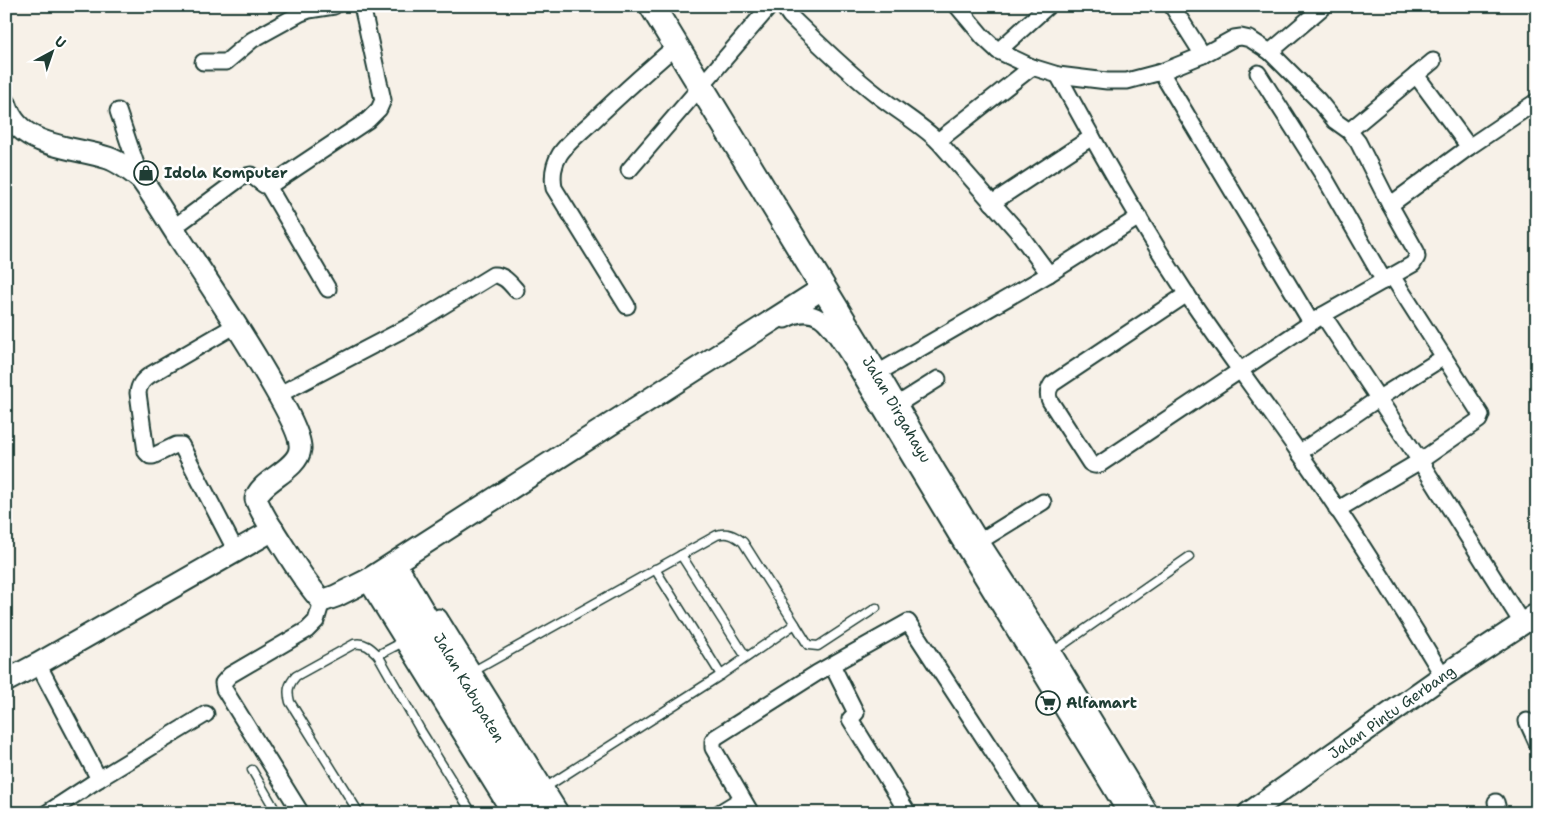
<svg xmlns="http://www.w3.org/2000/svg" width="1543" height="819" viewBox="0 0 1543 819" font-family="'Shantell Sans',sans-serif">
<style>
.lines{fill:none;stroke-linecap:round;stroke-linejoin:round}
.lane-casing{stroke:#1f3d34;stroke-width:11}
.street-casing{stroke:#1f3d34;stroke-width:19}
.secondary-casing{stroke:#1f3d34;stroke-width:25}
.primary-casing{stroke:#1f3d34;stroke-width:28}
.lane{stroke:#fff;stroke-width:8}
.street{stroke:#fff;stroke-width:15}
.secondary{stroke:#fff;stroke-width:21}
.primary{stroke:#fff;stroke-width:24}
.labels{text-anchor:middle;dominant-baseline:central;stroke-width:5;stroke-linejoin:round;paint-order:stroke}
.poi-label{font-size:15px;font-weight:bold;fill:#1f3d34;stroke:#fff;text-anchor:start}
.street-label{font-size:15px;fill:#1f3d34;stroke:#fff}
</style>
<rect width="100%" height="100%" fill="#f7f1e8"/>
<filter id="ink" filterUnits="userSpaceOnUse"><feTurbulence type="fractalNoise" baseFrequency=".02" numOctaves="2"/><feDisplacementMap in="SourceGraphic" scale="10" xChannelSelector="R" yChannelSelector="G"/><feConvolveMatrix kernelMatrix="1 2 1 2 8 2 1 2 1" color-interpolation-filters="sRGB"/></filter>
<g filter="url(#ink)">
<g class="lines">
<g class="lane-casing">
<g id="lane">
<polyline points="681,555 746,657"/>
<polyline points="655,569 721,675"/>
<polyline points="795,624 808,645 818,646 876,608"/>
<polyline points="405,641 378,655 421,731 472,813"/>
<polyline points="1051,653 1189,557"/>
<path d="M472,672L717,535C728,532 734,535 743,542L795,624L721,675L543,789"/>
<polyline points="252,770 277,813"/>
<path d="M359,813L290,702C287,691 288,685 296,676L354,644C365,642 371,648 378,655"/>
</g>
</g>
<g class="street-casing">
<g id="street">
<path d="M783,6L790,16C818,43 845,70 876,94C896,110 919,123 938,141L1018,232L1049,274"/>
<polyline points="957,6 983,37 998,51 1032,67 1058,75 1107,81 1127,81 1161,72 1311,322"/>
<polyline points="1172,6 1203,55"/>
<polyline points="998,51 1048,6"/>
<polyline points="1270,52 1324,6"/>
<polyline points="203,62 226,62 252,40 301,13 309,10 334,6"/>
<path d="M1161,72L1203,55L1234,38L1241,37L1250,39L1270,52L1318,100L1335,121L1349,131L1358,142L1390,205L1416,251L1417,257L1413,264L1323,315L1100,464C1096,466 1094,466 1090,463L1050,401C1047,395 1048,390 1052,384L1187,294"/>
<polyline points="1258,73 1323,175 1384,281"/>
<path d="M1058,75C1098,149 1140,223 1186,293C1222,347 1261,398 1298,451C1349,524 1397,599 1443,676"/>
<polyline points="1416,75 1469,147"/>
<polyline points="118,111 141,179"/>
<polyline points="1349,131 1433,61"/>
<polyline points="938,141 1032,67"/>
<polyline points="629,170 770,6"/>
<polyline points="268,186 328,289"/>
<polyline points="992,203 1092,137"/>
<polyline points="1390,205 1469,147 1537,101"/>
<polyline points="173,228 242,177 251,175 264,185 272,184 368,120 379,109 383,100 362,6"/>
<path d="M627,306L554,188C552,175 553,165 560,154C568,142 582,131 593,121C620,95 648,70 677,45"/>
<polyline points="1323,315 1420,461 1522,623"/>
<path d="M785,320C819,301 831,329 847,353L958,538L1126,813"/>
<path d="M236,325L150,375C143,380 139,384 138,393L146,452L150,456H153L176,445H181L236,551"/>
<polyline points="876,374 1049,274 1139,217"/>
<path d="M278,395L410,326L493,275C503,274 510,283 516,290"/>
<polyline points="895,406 938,379"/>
<polyline points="1299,453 1379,398 1444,357"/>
<polyline points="1337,510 1420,461 1479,420 1481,415 1392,276"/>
<polyline points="977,543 1043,502"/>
<polyline points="366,581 510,813"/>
<polyline points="439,617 561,813"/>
<polyline points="38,664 99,779"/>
<polyline points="832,665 856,713 850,719 908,813"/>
<polyline points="1527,721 1537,743"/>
<polyline points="1496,802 1499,813"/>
<polyline points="47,813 99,779 206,714"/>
<polyline points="301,813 224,689 223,683 230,675 307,630 316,621 322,601"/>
<polyline points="719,813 742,799"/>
<polyline points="751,813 713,748 713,741 716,737 817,673 908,622 1033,813"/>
</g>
</g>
<g class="secondary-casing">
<g id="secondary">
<path d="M6,105C19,148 72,146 108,158C120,162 131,171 141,179C155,198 167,219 180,239C200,270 304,423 300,449C298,470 259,481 256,499C262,515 273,530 281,543C294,563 306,584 322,601L336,596L366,581L823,288"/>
<path id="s1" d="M395,563L543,813"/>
<polyline points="378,574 417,634 524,813"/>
<polyline points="6,681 38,664 273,530"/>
<path id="s2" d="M1249,813L1443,676L1537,614"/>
</g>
</g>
<g class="primary-casing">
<g id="primary">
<path id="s3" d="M652,6L876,374L934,473L977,543L1049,654L1145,813"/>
</g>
</g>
<use href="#lane" class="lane"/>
<use href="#street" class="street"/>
<use href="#secondary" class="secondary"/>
<use href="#primary" class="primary"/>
</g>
</g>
<defs>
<g id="shop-ring" transform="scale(1.25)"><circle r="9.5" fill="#fff" stroke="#1f3d34" stroke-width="1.5"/><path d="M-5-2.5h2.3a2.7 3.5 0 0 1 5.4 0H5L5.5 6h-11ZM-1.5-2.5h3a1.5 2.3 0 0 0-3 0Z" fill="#1f3d34"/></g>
<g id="supermarket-ring" transform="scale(1.25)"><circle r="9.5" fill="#fff" stroke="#1f3d34" stroke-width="1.5"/><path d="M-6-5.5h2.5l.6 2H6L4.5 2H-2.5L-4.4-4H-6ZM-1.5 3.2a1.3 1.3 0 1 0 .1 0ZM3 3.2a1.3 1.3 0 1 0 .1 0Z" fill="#1f3d34"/></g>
</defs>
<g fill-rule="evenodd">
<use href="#shop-ring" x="146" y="173"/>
<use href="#supermarket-ring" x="1048" y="703"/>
</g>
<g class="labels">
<g class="poi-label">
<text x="164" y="173">Idola Komputer</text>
<text x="1066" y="703">Alfamart</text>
</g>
<g class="street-label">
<text stroke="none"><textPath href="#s3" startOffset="472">Jalan Dirgahayu</textPath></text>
<text stroke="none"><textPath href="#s1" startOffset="145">Jalan Kabupaten</textPath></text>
<text stroke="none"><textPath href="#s2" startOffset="175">Jalan Pintu Gerbang</textPath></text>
</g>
</g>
<rect width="1543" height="819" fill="none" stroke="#fff" stroke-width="25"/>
<rect x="12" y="12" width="1518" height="794" fill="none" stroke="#1f3d34" stroke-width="2" filter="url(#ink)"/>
<g transform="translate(52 52) rotate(40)" stroke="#ffffff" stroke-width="4" paint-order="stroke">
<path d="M0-4L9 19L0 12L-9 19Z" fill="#1f3d34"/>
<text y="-8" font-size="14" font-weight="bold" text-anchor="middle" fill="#1f3d34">U</text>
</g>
</svg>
